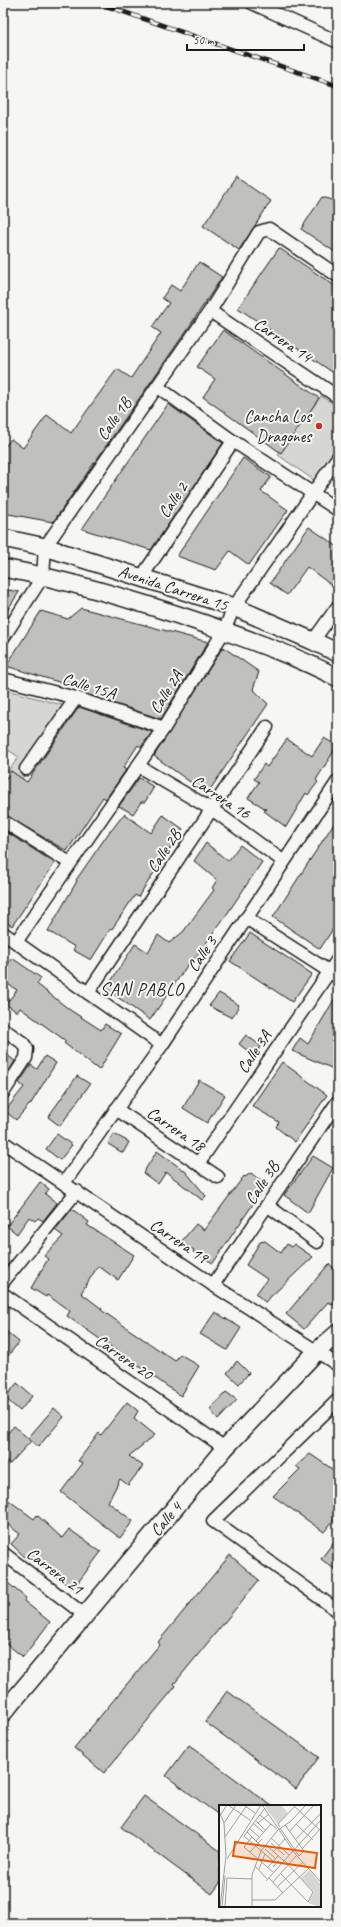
<svg xmlns="http://www.w3.org/2000/svg" width="341" height="1927" viewBox="0 0 341 1927" font-family="Caveat,sans-serif">
<style>
.green{fill:#d6d6d2;stroke:#797977}
.building{fill:#c0c0bd;stroke:#1c1c1c}
.lines{fill:none;stroke-linecap:round;stroke-linejoin:round}
.minor-casing{stroke:#1c1c1c;stroke-width:15}
.secondary-casing{stroke:#1c1c1c;stroke-width:20}
.minor{stroke:#f6f6f2;stroke-width:12}
.secondary{stroke:#f6f6f2;stroke-width:17}
.rail-casing{stroke:#1c1c1c;stroke-width:4.5}
.rail{stroke:#f6f6f2;stroke-width:3;stroke-dasharray:9;stroke-linecap:butt}
.poi-dot{fill:#c8321e;stroke:#f6f6f2;stroke-width:1.5}
.labels{text-anchor:middle;dominant-baseline:central;stroke-width:4;stroke-linejoin:round;paint-order:stroke}
.street-label{font-size:17px;fill:#1c1c1c;stroke:#f6f6f2}
.poi-label{font-size:17px;fill:#1c1c1c;stroke:#f6f6f2;text-anchor:end}
.neighbourhood-label{font-size:18px;letter-spacing:1px;fill:#1c1c1c;stroke:#f6f6f2}
.inset-road{fill:none;stroke:#9f9f9c;stroke-width:1}
.view{fill:#e8590c;fill-opacity:0.15;stroke:#e8590c;stroke-width:2}
.inset-edge{fill:none;stroke:#1c1c1c;stroke-width:2}
</style>
<rect width="100%" height="100%" fill="#f6f6f2"/>
<filter id="ink" filterUnits="userSpaceOnUse"><feTurbulence type="fractalNoise" baseFrequency=".025" numOctaves="2"/><feDisplacementMap in="SourceGraphic" scale="8" xChannelSelector="R" yChannelSelector="G"/><feConvolveMatrix kernelMatrix="1 2 1 2 8 2 1 2 1" color-interpolation-filters="sRGB"/></filter>
<g filter="url(#ink)">
<g class="green">
<polygon points="321,396 338,407 338,444 315,481 278,455"/>
<polygon points="3,689 66,706 22,779 11,771 7,772 19,757 3,747"/>
</g>
<g class="building">
<polygon points="236,177 271,201 239,250 203,226"/>
<polygon points="322,197 338,202 338,254 301,229"/>
<polygon points="279,248 338,288 338,376 238,308"/>
<polygon points="199,262 222,277 189,327 53,522 3,513 3,449 11,439 23,448 47,415 71,433 117,369 131,378 161,333 152,327 169,303 162,298 171,285 180,291"/>
<polygon points="223,330 319,398 281,453 203,397 215,379 197,367"/>
<polygon points="168,404 223,443 151,550 82,529"/>
<polygon points="243,458 271,477 261,491 288,510 249,565 230,551 216,570 177,556"/>
<polygon points="309,527 338,547 338,590 307,567 287,595 270,583"/>
<polygon points="3,589 19,592 3,617"/>
<polygon points="81,608 208,642 161,719 86,694 88,691 6,666 41,611 68,619"/>
<polygon points="223,647 259,672 253,689 268,704 207,794 154,756"/>
<polygon points="79,707 152,732 141,747 138,745 123,768 126,770 106,799 103,797 67,851 3,814 3,782 11,771 27,782"/>
<polygon points="324,738 337,746 316,780 318,782 308,795 306,793 286,827 264,811 266,809 248,798 259,782 254,779 264,764 267,767 287,739 312,756"/>
<polygon points="139,778 154,787 145,802 141,802 133,814 119,806"/>
<polygon points="124,814 151,833 163,815 183,829 138,897 135,895 112,929 111,928 91,960 73,950 75,947 48,931 77,881 76,880 110,831 111,831"/>
<polygon points="338,817 338,921 320,949 273,917"/>
<polygon points="3,830 55,863 12,926 3,920"/>
<polygon points="206,843 228,861 240,845 262,862 227,914 193,961 191,960 150,1020 106,989 135,944 148,952 158,935 169,943 183,932 214,890 212,888 217,880 194,861"/>
<polygon points="250,933 312,974 292,1002 230,961"/>
<polygon points="12,958 41,978 37,984 70,1010 101,1030 105,1024 121,1034 99,1070 64,1043 66,1041 20,1008 17,1012 6,1004 17,990 3,981 3,972"/>
<polygon points="219,993 239,1005 232,1018 209,1006"/>
<polygon points="338,993 338,1071 292,1051 300,1038 308,1044"/>
<polygon points="246,1035 261,1046 254,1056 239,1044"/>
<polygon points="3,1052 15,1061 7,1074 3,1071"/>
<polygon points="45,1056 56,1063 30,1105 29,1105 16,1120 5,1111 24,1087 19,1083 31,1065 37,1069"/>
<polygon points="282,1062 327,1095 295,1142 276,1127 279,1122 252,1106"/>
<polygon points="77,1076 90,1084 60,1126 48,1117"/>
<polygon points="199,1080 225,1095 207,1123 183,1108"/>
<polygon points="57,1134 72,1145 60,1160 46,1149"/>
<polygon points="114,1134 129,1142 123,1153 108,1144"/>
<polygon points="157,1151 186,1172 206,1196 202,1200 166,1172 158,1184 143,1173"/>
<polygon points="313,1156 333,1168 308,1213 284,1195"/>
<polygon points="251,1173 266,1185 213,1263 193,1252 194,1250 181,1242 196,1224 204,1230 244,1176 245,1177"/>
<polygon points="40,1182 49,1189 45,1194 57,1203 43,1221 38,1218 35,1221 29,1217 17,1234 7,1226"/>
<polygon points="72,1209 89,1222 87,1225 134,1255 118,1280 98,1266 81,1293 102,1309 101,1310 175,1361 180,1354 199,1366 181,1396 67,1316 70,1311 47,1295 46,1297 31,1288 48,1259 44,1256 63,1236 55,1230"/>
<polygon points="265,1241 281,1253 287,1244 291,1247 294,1244 313,1257 265,1302 256,1294 267,1279 246,1265 260,1242"/>
<polygon points="329,1264 338,1271 338,1298 333,1305 328,1302 304,1329 286,1314"/>
<polygon points="215,1312 241,1328 227,1350 200,1334"/>
<polygon points="3,1329 19,1342 3,1362"/>
<polygon points="237,1361 249,1373 239,1384 227,1373"/>
<polygon points="17,1383 32,1396 20,1411 5,1398"/>
<polygon points="226,1392 237,1400 218,1420 210,1409"/>
<polygon points="127,1402 138,1411 134,1418 155,1435 129,1456 143,1466 128,1485 120,1479 108,1502 133,1521 120,1538 61,1492 83,1463 78,1461 99,1433 101,1435"/>
<polygon points="54,1408 64,1417 38,1447 28,1438"/>
<polygon points="14,1426 31,1441 10,1464 3,1458 3,1438"/>
<polygon points="310,1454 338,1473 338,1515 324,1532 273,1496 300,1469 296,1466"/>
<polygon points="3,1496 34,1519 37,1515 62,1538 69,1529 101,1552 73,1589 27,1556 26,1558 11,1544 20,1534 3,1521"/>
<polygon points="338,1536 338,1572 321,1559"/>
<polygon points="230,1555 259,1580 174,1684 176,1686 104,1773 74,1748 160,1644 158,1642"/>
<polygon points="3,1579 26,1598 24,1601 50,1622 23,1657 3,1641"/>
<polygon points="227,1691 319,1757 296,1789 205,1722"/>
<polygon points="189,1745 272,1806 220,1806 220,1816 166,1776"/>
<polygon points="144,1796 220,1851 220,1883 212,1894 121,1827"/>
</g>
<g class="lines">
<g class="minor-casing">
<g id="minor">
<polyline points="252,3 338,42"/>
<polyline points="210,311 338,397"/>
<polyline points="158,387 233,441 338,510"/>
<polyline points="141,578 233,441"/>
<polyline points="3,638 43,576 45,547 210,311 259,232 269,229 338,276"/>
<polyline points="313,641 338,606"/>
<polyline points="3,679 76,698 164,728"/>
<polyline points="138,766 213,810 283,861"/>
<polyline points="26,769 76,698"/>
<polyline points="3,821 70,863"/>
<polyline points="246,918 338,977"/>
<polyline points="3,933 162,1045"/>
<polyline points="16,942 164,728 224,631 234,607 338,457"/>
<polyline points="88,993 267,727"/>
<polyline points="3,1029 23,1043 27,1049 26,1058 3,1093"/>
<polyline points="116,1109 218,1177"/>
<polyline points="3,1142 213,1285 338,1365"/>
<polyline points="198,1164 338,959"/>
<polyline points="64,1183 162,1045 338,781"/>
<polyline points="267,1205 317,1242"/>
<polyline points="3,1282 77,1191"/>
<polyline points="213,1285 338,1101"/>
<polyline points="3,1294 225,1448"/>
<polyline points="338,1400 213,1521 338,1611"/>
<polyline points="3,1553 86,1616"/>
</g>
</g>
<g class="secondary-casing">
<g id="secondary">
<polyline points="3,538 45,547 234,607 313,641 338,653"/>
<path d="M3,568C73,581 138,601 205,624C250,640 296,656 338,678"/>
<polyline points="3,1713 225,1448 317,1351 338,1333"/>
</g>
</g>
<use href="#minor" class="minor"/>
<use href="#secondary" class="secondary"/>
<g class="rail-casing">
<polyline id="rail" points="98,3 338,86"/>
</g>
<use href="#rail" class="rail"/>
</g>
</g>
<circle class="poi-dot" cx="319" cy="426" r="4"/>
<g class="labels">
<g class="street-label">
<text transform="translate(283 340) rotate(34)">Carrera 14</text>
<text transform="translate(114 419) rotate(-55)">Calle 1B</text>
<text transform="translate(173 500) rotate(-56)">Calle 2</text>
<text transform="translate(173 588) rotate(18)">Avenida Carrera 15</text>
<text transform="translate(89 686) rotate(17)">Calle 15A</text>
<text transform="translate(166 692) rotate(-58)">Calle 2A</text>
<text transform="translate(221 797) rotate(33)">Carrera 16</text>
<text transform="translate(164 851) rotate(-56)">Calle 2B</text>
<text transform="translate(202 954) rotate(-56)">Calle 3</text>
<text transform="translate(254 1052) rotate(-56)">Calle 3A</text>
<text transform="translate(176 1129) rotate(34)">Carrera 18</text>
<text transform="translate(262 1183) rotate(-56)">Calle 3B</text>
<text transform="translate(179 1241) rotate(34)">Carrera 19</text>
<text transform="translate(124 1357) rotate(35)">Carrera 20</text>
<text transform="translate(166 1519) rotate(-50)">Calle 4</text>
<text transform="translate(55 1571) rotate(37)">Carrera 21</text>
</g>
<g class="poi-label">
<text x="311" y="416">Cancha Los<tspan x="311" dy="20">Dragones</tspan></text>
</g>
<g class="neighbourhood-label">
<text x="142" y="989">SAN PABLO</text>
</g>
</g>
<g transform="translate(219 1805)">
<rect width="102" height="102" fill="#f6f6f2"/>
<path d="M48,0H62L69,8L59,19L61,22L46,2ZM90,65L102,79V102L89,98L95,87L82,73Z" fill="#d6d6d2"/>
<path class="inset-road" d="M9,0L31,15M25,0L36,8M43,0L59,23M74,0L102,26M46,3L25,31L54,56M0,6L5,18L7,51L1,102M41,10L58,24M0,12L8,0M36,15L46,25M5,18L17,0M34,18L44,27M39,18L50,9M77,19L94,35M61,22L59,19L77,0M30,23L40,32M59,23L77,50L102,77M61,23L80,51L85,46L66,20M28,27L43,42M70,27L95,0M6,32L28,0M33,32L25,42L54,67M52,33L70,50M76,35L102,8M37,36L52,19M52,38L65,50M47,40L65,56M46,44L57,54M83,44L102,23M55,46L66,34M31,47L43,34M8,54L42,0M36,61L48,74M49,62L59,51M54,62L59,56L62,59M40,64L46,49M61,68L89,97L94,87L65,55M50,73L64,88M47,76L102,15M54,77L77,51M58,82L84,57M33,95H56L89,64M3,102L6,71M6,102L8,73L33,74M33,102V70L42,46L59,25L72,16L87,0"/>
<path class="view" d="M16,37L98,48L96,63L14,51Z"/>
<rect width="102" height="102" class="inset-edge"/>
</g>
<rect width="341" height="1927" fill="none" stroke="#f6f6f2" stroke-width="16"/>
<rect x="8" y="8" width="325" height="1911" fill="none" stroke="#1c1c1c" stroke-width="1.5" filter="url(#ink)"/>
<path d="M187 44v6h117v-6" fill="none" stroke="#1c1c1c" stroke-width="2"/>
<text x="193" y="44" font-size="12" fill="#1c1c1c" stroke="#f6f6f2" stroke-width="3" paint-order="stroke">50 m</text>
</svg>
